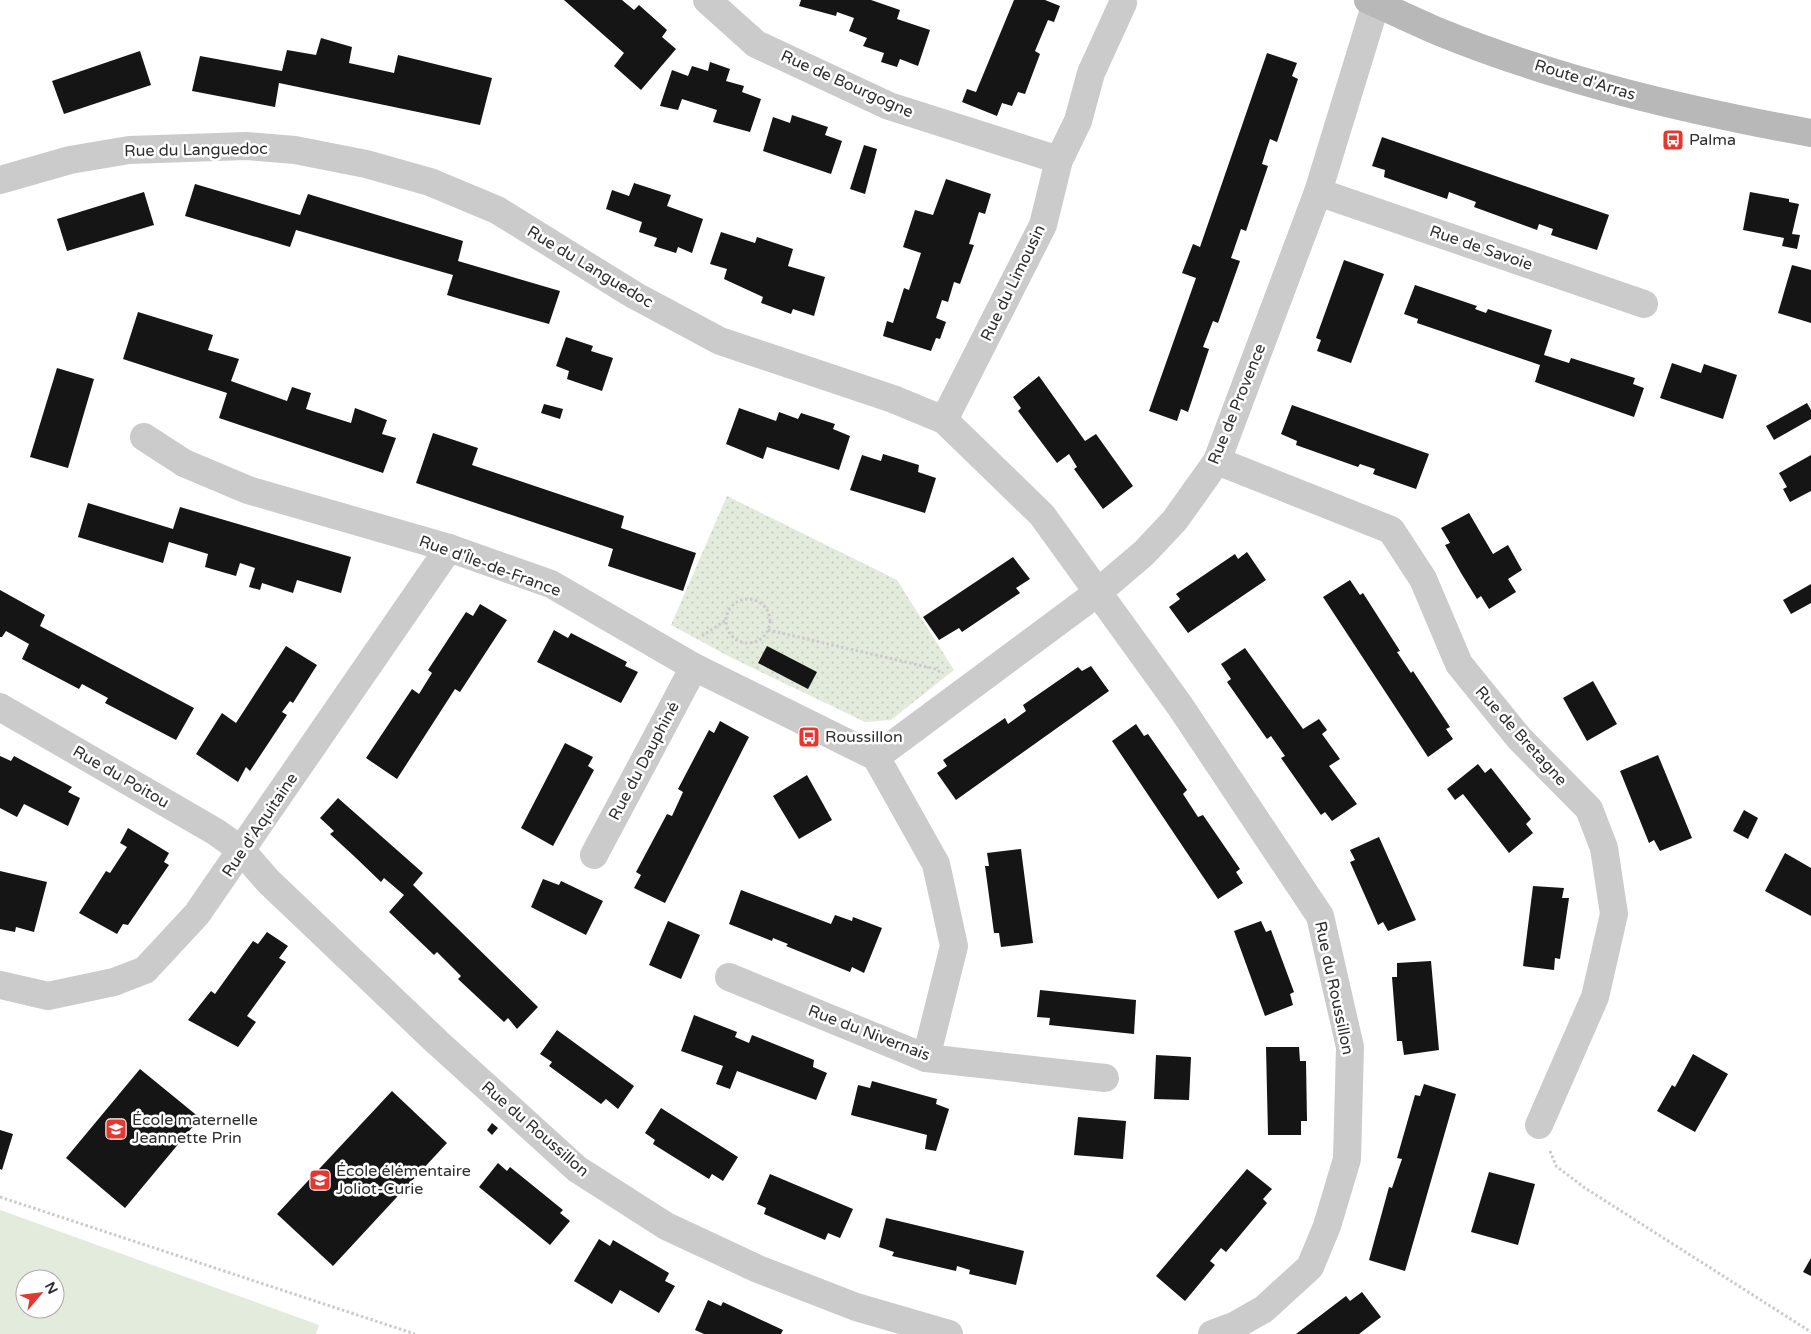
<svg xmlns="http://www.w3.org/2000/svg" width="1811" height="1334" viewBox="0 0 1811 1334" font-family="'Varela Round',sans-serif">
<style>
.grass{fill:url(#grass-dots)}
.pitch{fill:#e3ebdc;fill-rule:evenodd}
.building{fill:#151515}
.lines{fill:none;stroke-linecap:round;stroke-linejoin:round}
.path{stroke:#cbcbcb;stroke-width:3;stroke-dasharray:2.5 2.5;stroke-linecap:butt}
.street{stroke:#cbcbcb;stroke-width:28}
.secondary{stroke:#b8b8b8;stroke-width:28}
.labels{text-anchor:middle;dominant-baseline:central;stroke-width:5;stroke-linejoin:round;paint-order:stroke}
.street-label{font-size:16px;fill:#2e2e2e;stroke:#fff}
.poi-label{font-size:16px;fill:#2e2e2e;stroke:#fff;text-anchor:start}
</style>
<defs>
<pattern id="grass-dots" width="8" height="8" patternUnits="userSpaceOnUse" patternTransform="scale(1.25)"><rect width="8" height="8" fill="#e3ebdc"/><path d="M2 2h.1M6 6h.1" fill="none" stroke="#c3cabd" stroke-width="1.8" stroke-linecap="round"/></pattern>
</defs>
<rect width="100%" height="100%" fill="#fff"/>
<polygon class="grass" points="727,496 897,580 954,670 891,720 865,722 732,658 671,625"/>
<path class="pitch" d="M0,1210L319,1325L316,1334H0ZM25,1279H55V1309H25Z"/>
<g class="building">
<polygon points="564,0 622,0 634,10 639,5 667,30 662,37 676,49 641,90 614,66 624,53"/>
<polygon points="801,0 871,0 900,10 897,19 930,30 918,66 900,59 897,67 881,62 884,53 863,46 867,38 849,31 854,18 837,12 836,16 799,6"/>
<polygon points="1014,0 1045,0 1060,6 1054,22 1048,20 1035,51 1040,54 1025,94 1018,92 1012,106 1002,103 997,116 962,102 967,89 976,92"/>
<polygon points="321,38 352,47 349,63 394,73 398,55 492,78 480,125 279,83 275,107 192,91 200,56 282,71 287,50 316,55"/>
<polygon points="140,51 151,85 64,114 52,81"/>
<polygon points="1267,53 1297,63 1292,76 1298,79 1277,142 1270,139 1266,151 1262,164 1268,166 1246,231 1241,229 1231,258 1240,261 1218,323 1213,321 1203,347 1209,349 1188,412 1181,409 1177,421 1149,411 1196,278 1182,273 1193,244 1200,247"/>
<polygon points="710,62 730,69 726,81 744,86 742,92 761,99 750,132 713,122 717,110 682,99 678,110 660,106 672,70 688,76 692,66 708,71"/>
<polygon points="792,115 828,127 825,135 842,141 831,174 763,151 773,117 790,123"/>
<polygon points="1382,137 1609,215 1597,250 1551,235 1553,229 1539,224 1537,230 1474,207 1476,202 1449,192 1447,199 1384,177 1385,170 1372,166"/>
<polygon points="864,145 877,149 865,194 850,189"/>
<polygon points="946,179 991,194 985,214 979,212 969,244 974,245 960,284 954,282 948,302 942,300 936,318 946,322 940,339 936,338 931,351 883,336 887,321 893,323 904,288 909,290 921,253 903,247 915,210 933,215"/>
<polygon points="634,183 671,195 667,206 703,219 692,253 678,247 676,253 654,246 657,238 639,232 642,222 606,209 612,190 629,196"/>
<polygon points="195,184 300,215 308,194 463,241 458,261 560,291 549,324 460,299 447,295 453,275 296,230 290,247 185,216"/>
<polygon points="144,192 154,225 67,251 57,219"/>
<polygon points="1750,192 1789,199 1789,202 1799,204 1792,234 1800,235 1797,249 1782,246 1784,238 1743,230"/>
<polygon points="721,232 755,243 757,237 793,249 788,266 825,277 814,316 793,309 791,314 761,303 763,297 724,279 727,269 710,264"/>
<polygon points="1344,260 1384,274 1351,363 1317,351 1321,340 1316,338"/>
<polygon points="1792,265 1811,270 1811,323 1778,313"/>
<polygon points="1415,285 1477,306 1475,309 1486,313 1488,309 1552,330 1544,355 1569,363 1571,358 1635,378 1633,384 1644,388 1634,417 1535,382 1540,365 1417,323 1418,319 1404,314"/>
<polygon points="138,312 213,335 208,350 239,359 231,381 287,401 292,387 311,393 306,409 351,423 355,408 387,420 382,434 396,438 383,473 219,418 227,393 123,359"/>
<polygon points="566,337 593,346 591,351 613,358 602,391 567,379 569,371 556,366"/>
<polygon points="1672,363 1701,373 1704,364 1737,375 1723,419 1660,398"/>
<polygon points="57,368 94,379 68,468 30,457"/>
<polygon points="1039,376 1085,441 1096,434 1133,486 1103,509 1074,469 1077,467 1069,454 1057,463 1018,411 1021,408 1013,397"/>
<polygon points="1807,403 1811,410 1811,419 1774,440 1766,426"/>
<polygon points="544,404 563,409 560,419 541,413"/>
<polygon points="1292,405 1429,454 1416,489 1373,474 1375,469 1360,464 1358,467 1296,445 1297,441 1281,434"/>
<polygon points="739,408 776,421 779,412 798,419 801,413 835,424 833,429 850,436 839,470 767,447 763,459 726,444"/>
<polygon points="433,433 478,448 472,465 624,516 621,528 696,553 683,591 608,566 613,549 416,483"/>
<polygon points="883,454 919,465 918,472 936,478 925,513 850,490 862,455 881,461"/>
<polygon points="1811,455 1811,491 1790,502 1783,489 1787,487 1779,473"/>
<polygon points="88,503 173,529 180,507 351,557 341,593 297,580 293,593 262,583 260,590 249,587 255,568 240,563 236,576 205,567 208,554 169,542 163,563 78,537"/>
<polygon points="1469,513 1493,554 1508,545 1522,570 1508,579 1516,592 1489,609 1481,596 1477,599 1461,573 1445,545 1450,543 1441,528"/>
<polygon points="1247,552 1266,580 1188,633 1169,607 1180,599 1176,594 1235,554 1238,559"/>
<polygon points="1013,557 1030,579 1016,588 1020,593 962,632 959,628 939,640 923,617"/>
<polygon points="1350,580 1360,595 1363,593 1400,651 1397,652 1411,673 1413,671 1450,727 1446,729 1453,739 1428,757 1323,597"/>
<polygon points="1811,584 1811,603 1791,614 1783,600"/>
<polygon points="0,590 45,615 40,626 194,708 176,740 105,703 108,698 82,684 79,689 22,659 29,644 6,631 2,637 0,637"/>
<polygon points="480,604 507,620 460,692 455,689 397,779 366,758 412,689 419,694 432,673 428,670 466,612 473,616"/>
<polygon points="554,630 568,638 571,633 627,662 625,666 638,672 621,703 537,662"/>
<polygon points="286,646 317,665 293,703 290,701 282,712 287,715 250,771 246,767 238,782 196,754 222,713 236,723"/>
<polygon points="767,646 817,672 808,689 758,663"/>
<polygon points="1245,648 1303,729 1319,719 1327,730 1322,734 1340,759 1329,766 1357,804 1332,821 1325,812 1321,815 1281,758 1285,756 1271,736 1267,739 1227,682 1231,679 1221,664"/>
<polygon points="1091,666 1109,691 956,800 937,773 947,766 943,760 1005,718 1008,724 1026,711 1023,705 1078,667 1082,671"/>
<polygon points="1593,681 1617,724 1587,741 1563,698"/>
<polygon points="720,721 749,737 665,903 634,888 641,875 636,872 667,814 672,816 683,792 678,789 709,730 714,733"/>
<polygon points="1136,724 1144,736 1148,734 1187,790 1183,794 1198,817 1203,815 1240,869 1236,872 1243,883 1218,899 1112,741"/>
<polygon points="565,743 593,757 588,766 594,770 553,846 521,828"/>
<polygon points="1658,755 1692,838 1660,851 1654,840 1649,843 1620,771"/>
<polygon points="0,756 11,761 14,756 72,787 68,792 80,798 68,826 24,804 17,817 0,808"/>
<polygon points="1478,764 1485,773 1491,768 1531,819 1526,824 1533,833 1509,853 1463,794 1455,800 1447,789"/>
<polygon points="807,775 832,820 799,839 773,796"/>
<polygon points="338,798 423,873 413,885 538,1007 517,1029 508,1018 504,1022 458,979 461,976 437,952 434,955 389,912 404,895 384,878 381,882 355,857 330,834 334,831 320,818"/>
<polygon points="1744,810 1758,818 1748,839 1733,831"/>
<polygon points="128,828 169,853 164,862 169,865 128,925 123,924 117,934 79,913 106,871 110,873 127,847 120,843"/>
<polygon points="1379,837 1416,920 1388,931 1383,922 1378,925 1350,862 1355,860 1350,850"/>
<polygon points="1021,849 1033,943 1001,947 999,933 994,933 985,866 989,866 987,853"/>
<polygon points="1785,853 1811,868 1811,916 1765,891"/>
<polygon points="0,871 47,882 34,932 16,927 15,932 0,929"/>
<polygon points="543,879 559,885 561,881 603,901 586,935 531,907"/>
<polygon points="1533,886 1564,888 1562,898 1569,898 1560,959 1555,958 1554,970 1523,966"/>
<polygon points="741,890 831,924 835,915 852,921 853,917 882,928 864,973 852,967 850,972 786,946 788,944 773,938 772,941 729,924"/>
<polygon points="668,921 700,935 681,979 649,965"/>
<polygon points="1261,921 1266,932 1271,930 1294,992 1290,994 1293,1005 1265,1016 1234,931"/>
<polygon points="267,932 288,946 279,958 286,962 247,1016 256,1022 238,1047 188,1020 211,991 215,994 253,941 258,944"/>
<polygon points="1431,961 1439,1050 1404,1055 1402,1041 1397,1041 1392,977 1397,977 1397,963"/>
<polygon points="1040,990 1136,1000 1134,1034 1049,1025 1050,1018 1037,1017"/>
<polygon points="694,1015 737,1032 735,1037 749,1043 752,1035 814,1060 813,1067 827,1073 816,1100 737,1071 730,1089 716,1084 723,1066 681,1051"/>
<polygon points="557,1030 634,1086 618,1109 606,1099 601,1104 549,1066 552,1062 540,1054"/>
<polygon points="1266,1047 1299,1047 1300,1061 1306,1061 1307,1121 1301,1121 1301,1135 1268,1135"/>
<polygon points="1693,1054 1728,1074 1695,1132 1657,1111 1672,1085 1675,1087"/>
<polygon points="1156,1055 1191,1057 1189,1100 1154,1099"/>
<polygon points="140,1069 200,1118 125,1208 66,1158"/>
<polygon points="872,1081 937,1099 936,1104 949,1109 936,1151 925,1149 927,1135 851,1115 858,1085 870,1088"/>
<polygon points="1424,1084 1456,1094 1405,1271 1369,1260 1389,1187 1392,1188 1402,1159 1397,1158 1415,1095 1420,1096"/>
<polygon points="392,1091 447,1143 333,1266 277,1214"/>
<polygon points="661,1108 738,1157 723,1181 712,1174 709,1179 653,1144 655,1140 645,1133"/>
<polygon points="1078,1117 1126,1121 1123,1159 1074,1155"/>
<polygon points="492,1123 498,1128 492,1135 487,1130"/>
<polygon points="0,1130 13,1134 2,1170 0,1169"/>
<polygon points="498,1163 507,1171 510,1167 563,1210 560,1213 570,1221 550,1245 479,1187"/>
<polygon points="1247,1169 1272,1189 1263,1199 1267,1203 1226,1252 1221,1248 1210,1261 1215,1265 1185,1301 1156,1276"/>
<polygon points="1489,1172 1535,1184 1518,1245 1471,1232"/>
<polygon points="770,1174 853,1209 840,1238 828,1233 825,1240 764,1214 766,1208 757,1204"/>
<polygon points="886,1218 1024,1251 1016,1285 969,1274 970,1270 957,1266 956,1271 892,1256 894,1252 879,1247"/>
<polygon points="599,1239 610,1246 613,1240 669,1273 665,1281 675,1286 659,1313 620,1290 612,1304 574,1281"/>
<polygon points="1811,1258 1811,1276 1803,1272"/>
<polygon points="1362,1292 1381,1317 1359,1334 1296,1334 1346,1296 1350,1301"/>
<polygon points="708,1300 721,1306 723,1302 783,1330 781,1334 704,1334 695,1330"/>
</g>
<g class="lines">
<g class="path">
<circle cx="748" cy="621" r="22"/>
<polyline points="768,630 936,669 941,673"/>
<polyline points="702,636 726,620"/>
<polyline points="1550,1151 1556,1166 1585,1188 1811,1332"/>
<polyline points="0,1197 415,1334"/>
</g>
<g class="street">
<polyline points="707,0 756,44 889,106 1059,160"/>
<polyline points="0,180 70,160 129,150 246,146 295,150 366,164 430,182 497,210 634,295 720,341 893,399 944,420 1042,515 1180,706 1320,916 1350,1047 1347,1159 1327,1226 1310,1267 1264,1309 1236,1325 1212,1334"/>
<polyline points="1318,192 1644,304"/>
<polyline points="944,420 1043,225 1059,160 1078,121 1091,73 1123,3"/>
<polyline points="144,437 184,463 248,490 449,548 551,584 694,667 876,757"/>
<polyline points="1217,461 1391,530 1423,579 1459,664 1519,738 1589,809 1604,848 1614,914 1595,997 1539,1125"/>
<polyline points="0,707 216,832 241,850 268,881 437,1042 577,1169 666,1226 758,1269 856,1307 949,1334"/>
<polyline points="876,757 1097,593 1144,553 1175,520 1217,461 1318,192 1376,3"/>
<polyline points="876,757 936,864 954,946 926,1058"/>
<polyline points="594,855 694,667"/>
<polyline points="729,977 926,1058 1105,1078"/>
<polyline points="0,985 48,996 114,982 145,970 197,914 449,548"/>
</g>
<path class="secondary" d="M1368,0C1391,10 1414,21 1437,31C1557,80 1684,110 1811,133"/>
</g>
<defs>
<g id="bus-square" transform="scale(1.125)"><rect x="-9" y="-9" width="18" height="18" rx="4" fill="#e33732" stroke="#fff"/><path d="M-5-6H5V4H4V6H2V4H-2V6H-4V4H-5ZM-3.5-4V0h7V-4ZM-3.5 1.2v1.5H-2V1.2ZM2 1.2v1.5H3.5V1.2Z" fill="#fff"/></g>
<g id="school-square" transform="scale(1.125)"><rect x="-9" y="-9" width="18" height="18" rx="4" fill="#e33732" stroke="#fff"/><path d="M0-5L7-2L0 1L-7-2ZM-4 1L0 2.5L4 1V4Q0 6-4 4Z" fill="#fff"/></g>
</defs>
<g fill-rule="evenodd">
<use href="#bus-square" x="1673" y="140"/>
<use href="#bus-square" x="809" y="737"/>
<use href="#school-square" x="116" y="1129"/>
<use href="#school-square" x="320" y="1180"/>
</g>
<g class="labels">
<g class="street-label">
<text transform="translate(1585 80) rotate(17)">Route d'Arras</text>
<text transform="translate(847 84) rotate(24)">Rue de Bourgogne</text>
<text transform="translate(196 150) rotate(-1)">Rue du Languedoc</text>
<text transform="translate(1481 248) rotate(19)">Rue de Savoie</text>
<text transform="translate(590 267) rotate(31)">Rue du Languedoc</text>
<text transform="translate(1013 283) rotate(-64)">Rue du Limousin</text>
<text transform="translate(1237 404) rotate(-68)">Rue de Provence</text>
<text transform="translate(490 566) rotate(20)">Rue d'Île-de-France</text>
<text transform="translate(1521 736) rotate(48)">Rue de Bretagne</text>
<text transform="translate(644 761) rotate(-62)">Rue du Dauphiné</text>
<text transform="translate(121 777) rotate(30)">Rue du Poitou</text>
<text transform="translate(260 825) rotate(-56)">Rue d'Aquitaine</text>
<text transform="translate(1334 988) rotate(78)">Rue du Roussillon</text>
<text transform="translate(869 1033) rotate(21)">Rue du Nivernais</text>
<text transform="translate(535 1129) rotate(41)">Rue du Roussillon</text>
</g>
<g class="poi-label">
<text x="1689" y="140">Palma</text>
<text x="825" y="737">Roussillon</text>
<text x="132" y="1120">École maternelle<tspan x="132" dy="18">Jeannette Prin</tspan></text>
<text x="336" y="1171">École élémentaire<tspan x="336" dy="18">Joliot-Curie</tspan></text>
</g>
</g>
<g transform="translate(40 1294) rotate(62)"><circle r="24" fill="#ffffff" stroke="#ababab"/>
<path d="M0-4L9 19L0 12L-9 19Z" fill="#e33732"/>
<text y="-8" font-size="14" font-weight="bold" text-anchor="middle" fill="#2e2e2e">N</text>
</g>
</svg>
